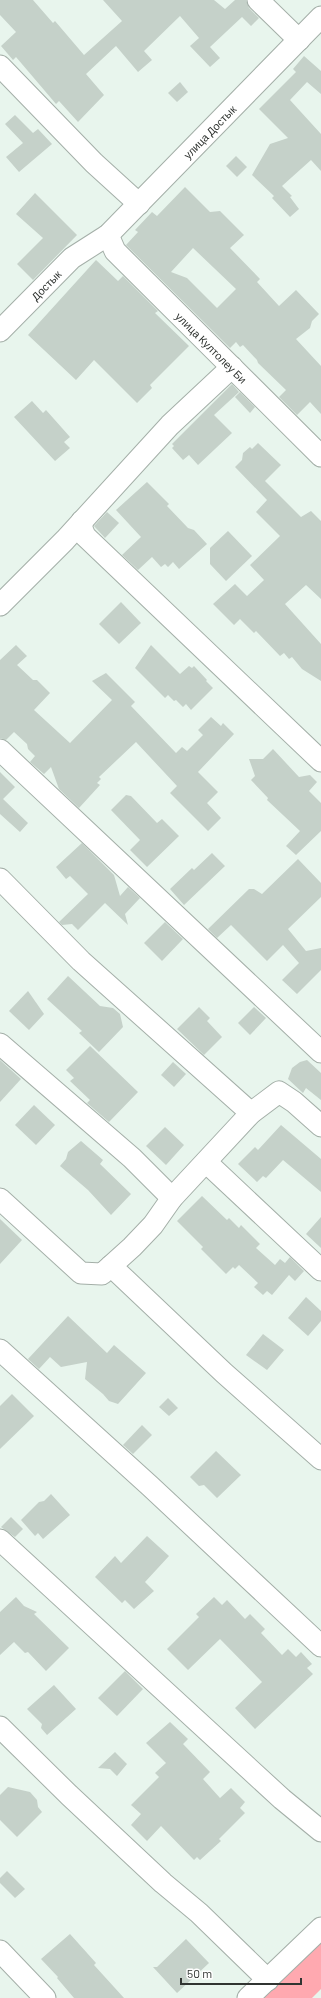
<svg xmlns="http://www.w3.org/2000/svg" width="321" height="1998" viewBox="0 0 321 1998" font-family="Barlow,sans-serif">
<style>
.green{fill:#ffa9b0}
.building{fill:#c5d1c9;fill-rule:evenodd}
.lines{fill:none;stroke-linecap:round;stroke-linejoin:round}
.minor-casing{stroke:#a4afa8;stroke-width:23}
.minor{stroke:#fff;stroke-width:21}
.labels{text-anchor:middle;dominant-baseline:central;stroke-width:4;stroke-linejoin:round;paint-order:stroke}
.street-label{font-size:11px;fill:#303431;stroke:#fff}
</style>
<rect width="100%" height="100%" fill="#e8f5ed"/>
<polygon class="green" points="321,1936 321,1989 312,1998 256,1998"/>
<g class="building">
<polygon points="0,0 33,0 53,23 55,21 84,55 122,21 103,0 214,0 225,9 235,0 246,0 249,8 259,18 251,26 242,17 210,47 220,58 210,67 190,46 199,38 180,16 144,51 152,60 138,72 116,46 86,74 104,95 78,122 59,101 56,104 16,57 13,60 1,46 16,32 0,15"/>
<polygon points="304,56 321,71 321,94 307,82 290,100 321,134 321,171 311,160 282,186 292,196 290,197 299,209 290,217 272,198 274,196 252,175 270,144 288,138 259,109 296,72 293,69"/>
<polygon points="180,82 188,92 177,102 168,93"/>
<polygon points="15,115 33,133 38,129 52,144 19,172 6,157 23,143 5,124"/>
<polygon points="236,156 247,167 237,177 226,166"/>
<path d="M185,187L210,212L220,211L244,235L230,248L260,279L257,282L279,306L296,290L319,314L312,321L310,328L296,339L321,366V414L310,402L297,415L279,397L286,390L258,363L257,360L243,345L240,347L236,342L230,348L126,245L138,232L135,230L152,212L157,216ZM193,248L236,289L217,308L187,278L171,272Z"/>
<polygon points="35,193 77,235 33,280 17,264 43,238 16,214"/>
<polygon points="96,260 118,281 123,276 158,311 155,313 189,346 150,385 152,388 137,403 94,360 76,380 28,335"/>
<polygon points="232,384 239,392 214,415 232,433 198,465 189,455 183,460 172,448 174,446 172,444"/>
<polygon points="240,392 255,407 250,413 235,397"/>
<polygon points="32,401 43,413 46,410 70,437 64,442 70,448 55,461 14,417"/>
<polygon points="258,443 281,465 265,481 301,517 311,511 321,521 321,599 306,585 285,604 321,644 321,681 302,669 292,657 289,659 284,653 280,656 256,631 254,633 240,619 234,625 213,604 235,584 247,596 264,580 250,565 280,536 256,512 267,500 235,467 242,460 243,453 250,447 252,449"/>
<polygon points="147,482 169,504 167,506 188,528 194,530 207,544 179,569 173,562 168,567 165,564 161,567 152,557 138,570 122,555 141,537 116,510"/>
<polygon points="107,512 119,523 105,538 94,526"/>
<polygon points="228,531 252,556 226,581 210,564 210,548"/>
<polygon points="121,602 141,623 119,644 99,624"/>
<polygon points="16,645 27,656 17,665 33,680 37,680 50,693 34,710 70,743 112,700 92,681 106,673 135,702 131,706 176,753 182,747 187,751 203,735 198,730 211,717 221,726 223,723 234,734 198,772 218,792 207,803 221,818 208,831 170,793 177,786 136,742 99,777 101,779 97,783 100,785 79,808 59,789 51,767 44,774 30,762 35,756 28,749 27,744 14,732 6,740 0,738 0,660"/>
<polygon points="151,645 180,674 189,666 192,668 194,666 207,680 206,681 213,688 191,710 186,704 183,707 176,700 174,701 168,695 165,698 135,668"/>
<polygon points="273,749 299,777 310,775 317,782 309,791 321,803 321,831 296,855 286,846 300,831 267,800 268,798 251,780 255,776 249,759 263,759"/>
<polygon points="0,772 15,787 3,799 28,823 20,832 0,814"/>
<polygon points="126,795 131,796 157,823 162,819 179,836 147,867 130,850 140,840 111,810"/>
<polygon points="82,843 114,875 120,896 128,887 140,898 125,914 128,925 105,903 78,930 72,924 62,925 59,922 88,894 70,876 66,879 56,867"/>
<polygon points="212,853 225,866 184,905 170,889 192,868 194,870"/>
<polygon points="298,859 321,883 321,897 288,929 306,951 321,948 321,970 297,994 282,980 299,963 283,945 267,961 231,925 217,938 208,929 249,889 254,889 262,894"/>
<polygon points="165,922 183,939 162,961 144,943"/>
<polygon points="68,976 100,1006 113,1008 120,1014 123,1027 99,1052 79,1033 82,1031 47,999"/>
<polygon points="28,991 44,1014 29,1030 9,1011"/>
<polygon points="199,1007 210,1018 207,1021 222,1037 204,1055 177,1029"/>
<polygon points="254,1007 266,1018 250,1035 238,1023"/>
<polygon points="90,1046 138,1092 109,1122 87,1103 90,1100 70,1081 74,1078 66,1070"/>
<polygon points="0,1060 21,1079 0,1102"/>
<polygon points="307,1060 321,1073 321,1100 306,1088 303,1093 288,1079 292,1068 300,1062"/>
<polygon points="173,1062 186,1074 174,1087 161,1075"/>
<polygon points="34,1105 55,1125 36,1145 15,1125"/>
<polygon points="281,1125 321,1159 321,1192 283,1160 266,1178 263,1176 257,1182 238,1164 255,1147 258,1150"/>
<polygon points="165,1127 184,1145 166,1165 146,1146"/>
<polygon points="81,1141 103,1160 100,1164 131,1194 111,1215 88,1190 60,1166 66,1159 68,1152"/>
<polygon points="202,1196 227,1220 229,1218 239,1228 241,1225 260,1244 256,1248 275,1265 280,1259 285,1263 290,1257 304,1271 295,1281 289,1275 272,1295 267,1291 263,1295 254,1287 258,1283 239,1265 235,1269 233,1267 226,1274 201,1249 203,1247 177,1221"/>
<polygon points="321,1217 321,1248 306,1234"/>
<polygon points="0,1219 22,1240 0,1264"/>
<polygon points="306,1297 321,1311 321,1321 308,1336 288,1318"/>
<polygon points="68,1316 107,1353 114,1345 146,1373 118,1404 109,1401 103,1394 85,1379 87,1362 61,1367 50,1357 39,1369 28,1359"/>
<polygon points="263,1334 284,1350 267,1370 246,1355"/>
<polygon points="12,1394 34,1416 0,1449 0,1406"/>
<polygon points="168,1398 178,1408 169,1416 159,1407"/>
<polygon points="142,1425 152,1435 133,1454 123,1445"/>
<polygon points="216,1451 241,1475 217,1498 204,1485 199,1486 190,1477"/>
<polygon points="51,1494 70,1515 43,1539 38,1533 35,1536 21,1520 39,1502 44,1501"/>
<polygon points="11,1517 23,1529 15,1537 1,1527"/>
<polygon points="147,1536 169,1556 145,1582 154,1591 134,1609 125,1600 122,1603 95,1577 115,1556 121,1563"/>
<polygon points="16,1597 24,1606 37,1612 34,1614 69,1648 46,1671 28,1652 25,1653 14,1642 0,1655 0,1612"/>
<polygon points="214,1597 222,1605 227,1600 245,1619 250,1614 265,1629 261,1633 282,1655 288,1649 296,1657 301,1652 312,1664 307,1668 313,1674 255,1729 235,1708 262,1682 220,1639 188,1670 167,1649 199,1617 196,1614"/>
<polygon points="125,1671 143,1689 117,1716 98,1698"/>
<polygon points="54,1685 76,1709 47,1735 41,1728 42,1724 27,1709"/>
<polygon points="170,1722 188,1739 183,1744 210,1772 203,1779 220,1798 231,1788 245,1802 240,1808 245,1813 219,1839 221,1841 200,1860 197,1857 194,1860 161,1826 147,1841 131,1825 141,1814 131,1805 159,1777 155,1773 166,1763 146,1743"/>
<polygon points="115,1752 127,1764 117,1776 110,1769 98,1768"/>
<polygon points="8,1787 30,1792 37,1800 38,1807 42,1812 17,1837 0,1820 0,1795"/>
<polygon points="7,1871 25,1889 15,1898 0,1883 0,1878"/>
<polygon points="70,1934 96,1963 94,1965 124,1998 74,1998 57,1978 58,1977 41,1959"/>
<polygon points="186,1939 209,1963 177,1993 153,1967 157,1967"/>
</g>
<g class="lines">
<g class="minor-casing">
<g id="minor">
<polyline points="258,0 299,40"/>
<polyline points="0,66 94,163 139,204"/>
<path id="s1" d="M108,235L115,251L321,456"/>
<path id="s2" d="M0,331L72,258L108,235L321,17"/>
<polyline points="82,521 82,529 85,536 321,761"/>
<polyline points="0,605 65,540 170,425 232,367"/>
<polyline points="0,750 321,1052"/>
<polyline points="0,879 81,961 251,1113"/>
<polyline points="0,1044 132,1158 172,1198"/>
<polyline points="206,1162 321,1270"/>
<polyline points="0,1199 81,1273 102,1274 132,1247 153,1225 172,1198 251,1113 279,1092 294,1102 321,1126"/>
<polyline points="111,1266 224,1373 321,1459"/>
<polyline points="0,1350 150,1486 321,1646"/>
<polyline points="0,1540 282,1799 321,1831"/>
<polyline points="0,1727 69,1795 163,1883 199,1913 268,1980"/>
<polyline points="0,1951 45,1998"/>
<polyline points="248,1998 321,1928"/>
</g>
</g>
<use href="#minor" class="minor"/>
</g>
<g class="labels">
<g class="street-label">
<text stroke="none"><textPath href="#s2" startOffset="290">улица Достык</textPath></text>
<text stroke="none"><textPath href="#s2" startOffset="65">Достык</textPath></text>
<text stroke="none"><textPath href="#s1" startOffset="154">улица Култолеу Би</textPath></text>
</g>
</g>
<path d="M181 1978v6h120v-6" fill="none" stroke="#303431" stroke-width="2"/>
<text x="187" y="1978" font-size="12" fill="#303431" stroke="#ffffff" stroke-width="3" paint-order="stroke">50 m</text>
</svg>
